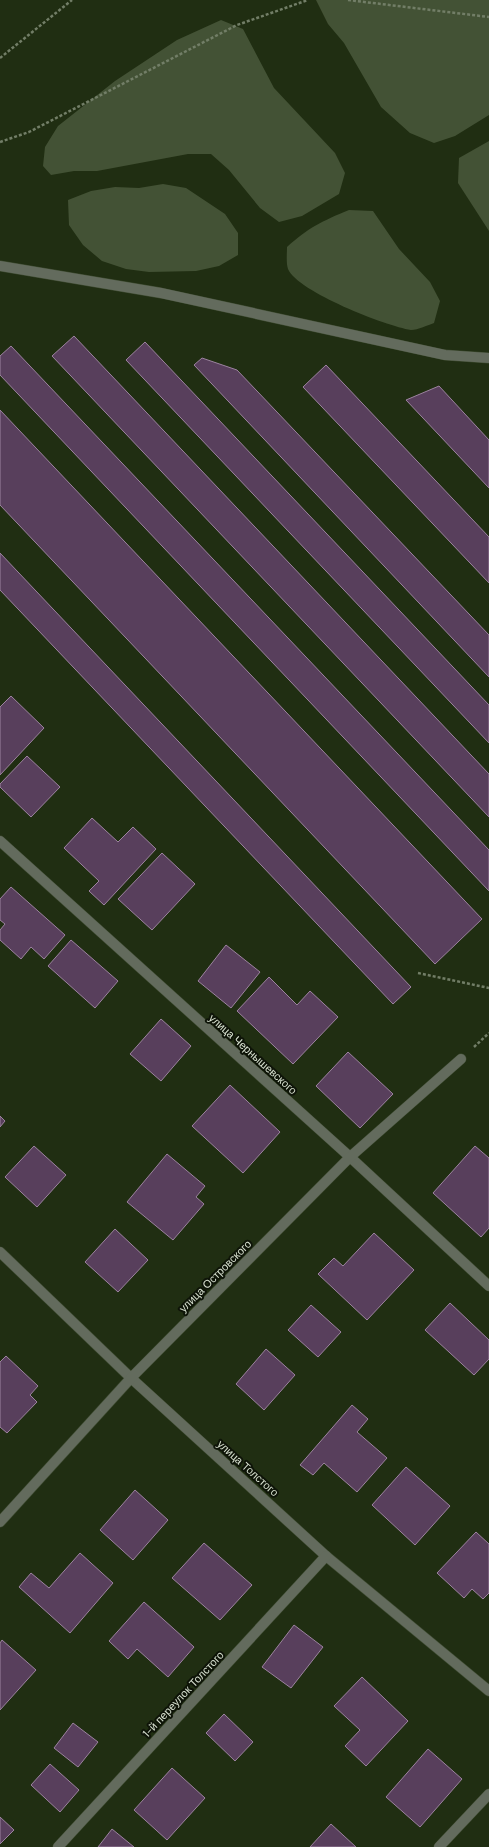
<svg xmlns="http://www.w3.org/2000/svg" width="489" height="1847" viewBox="0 0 489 1847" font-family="'DM Sans',sans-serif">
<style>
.green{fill:#435235}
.building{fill:#583f5c;stroke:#9c839f}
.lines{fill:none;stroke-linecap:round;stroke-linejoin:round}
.minor-casing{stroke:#3e4b31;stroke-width:11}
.tertiary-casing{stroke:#3e4b31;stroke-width:11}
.path{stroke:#727e67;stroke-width:2.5;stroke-dasharray:3 2;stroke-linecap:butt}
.minor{stroke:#636b5d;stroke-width:10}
.tertiary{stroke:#636b5d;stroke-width:10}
.labels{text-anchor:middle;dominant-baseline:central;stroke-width:4;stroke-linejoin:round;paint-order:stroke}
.street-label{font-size:11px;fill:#d9e2d1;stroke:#0e1408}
</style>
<rect width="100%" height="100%" fill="#202e12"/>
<g class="green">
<polygon points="316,0 489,0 489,115 455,136 434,143 410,133 381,107 344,43 328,24"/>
<polygon points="221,20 243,29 274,88 335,153 345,173 339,194 302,216 279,222 260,208 229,170 211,154 188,154 97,171 74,171 51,175 43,166 45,147 58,126 115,81 177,40"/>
<polygon points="489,141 489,231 458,183 459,158"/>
<polygon points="163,184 186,188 225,214 238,233 238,255 219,266 196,271 149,272 126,269 102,261 83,245 69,225 68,200 91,191 115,187 139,188"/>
<path d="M349,210L373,211L399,249L430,282L440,301L434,323C428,325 418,330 411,330C386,326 298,292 288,269C286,263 287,253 287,247C308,228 322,221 349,210Z"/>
</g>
<g class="building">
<polygon points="74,336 489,774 489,817 52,356"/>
<polygon points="145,342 489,705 489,743 126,360"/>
<polygon points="11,346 489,850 489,891 0,375 0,356"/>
<polygon points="202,358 237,370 489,635 489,677 194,365"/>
<polygon points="326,365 489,537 489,583 303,387"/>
<polygon points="439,386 489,440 489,488 406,400"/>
<polygon points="0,410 482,919 435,964 0,505"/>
<polygon points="0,553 411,987 393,1004 0,590"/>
<polygon points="11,696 44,728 0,775 0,707"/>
<polygon points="27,756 60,787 31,817 0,787 0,784"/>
<polygon points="92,818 118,842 133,827 156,849 104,905 89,891 99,881 64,848"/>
<polygon points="162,853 195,884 152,930 118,899"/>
<polygon points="11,887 65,935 44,959 31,947 21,959 0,940 0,930 5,924 0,920 0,899"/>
<polygon points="71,940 118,981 95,1008 48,966"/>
<polygon points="226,945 260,972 231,1008 198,981"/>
<polygon points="269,977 297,1005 310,991 338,1017 293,1064 237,1011"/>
<polygon points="161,1019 191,1046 161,1081 130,1054"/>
<polygon points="348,1052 393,1094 360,1128 316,1086"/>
<polygon points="230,1085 280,1132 243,1173 192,1126"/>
<polygon points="0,1116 5,1121 0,1127"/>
<polygon points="34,1146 66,1175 37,1207 5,1177"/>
<polygon points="475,1146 489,1158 489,1228 481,1237 433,1193"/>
<polygon points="167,1154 205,1186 196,1197 204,1204 173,1240 127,1202"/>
<polygon points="115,1229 148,1260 118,1292 85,1262"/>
<polygon points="374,1233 414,1270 367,1320 318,1274 334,1258 343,1266"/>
<polygon points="450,1303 489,1340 489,1359 474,1375 425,1330"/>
<polygon points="311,1305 341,1332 318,1357 288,1330"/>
<polygon points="266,1349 295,1375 264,1410 236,1384"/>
<polygon points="6,1356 38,1386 30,1395 37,1402 7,1433 0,1427 0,1362"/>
<polygon points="352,1405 368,1419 357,1432 387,1458 357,1492 324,1463 313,1475 300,1465"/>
<polygon points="406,1467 450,1506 415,1545 372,1505"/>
<polygon points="135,1490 168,1520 133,1560 100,1530"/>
<polygon points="476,1532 489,1544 489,1593 483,1599 472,1589 464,1598 437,1573"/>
<polygon points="204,1543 252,1585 220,1620 172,1578"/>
<polygon points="80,1553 113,1583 70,1633 19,1587 31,1573 49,1588"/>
<polygon points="144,1602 194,1647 168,1677 137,1649 128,1659 109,1641"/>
<polygon points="294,1625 323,1647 291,1688 262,1667"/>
<polygon points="2,1640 36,1670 0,1710 0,1643"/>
<polygon points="362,1677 408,1721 366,1766 345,1746 360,1730 334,1706"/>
<polygon points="224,1714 253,1742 235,1761 206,1733"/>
<polygon points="73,1723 98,1742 78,1767 54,1748"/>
<polygon points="428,1749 462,1779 420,1827 386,1797"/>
<polygon points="50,1764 79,1790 60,1812 31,1785"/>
<polygon points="172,1768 205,1798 167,1840 134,1810"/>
<polygon points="0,1817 14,1830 0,1844"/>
<polygon points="331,1824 356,1847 310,1847"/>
<polygon points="112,1829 134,1847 98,1847"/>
</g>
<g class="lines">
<g class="minor-casing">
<g id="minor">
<polyline points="0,841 350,1157 489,1286"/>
<polyline points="0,1252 131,1378 326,1556 489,1691"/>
<polyline points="0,1522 131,1378 350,1157 461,1059"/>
<polyline points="58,1847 326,1556"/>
<polyline points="439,1847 489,1794"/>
</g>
</g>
<g class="tertiary-casing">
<polyline id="tertiary" points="0,266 161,293 445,355 489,358"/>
</g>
<g class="path">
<polyline points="348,0 489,17"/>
<polyline points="0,58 72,0"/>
<polyline points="0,142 29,132 237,25 308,0"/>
<polyline points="418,973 489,988"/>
<polyline points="474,1047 489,1033"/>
</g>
<use href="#minor" class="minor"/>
<use href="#tertiary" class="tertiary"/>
</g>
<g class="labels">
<g class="street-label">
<text transform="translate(253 1054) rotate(42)">улица Чернышевского</text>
<text transform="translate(215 1276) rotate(-45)">улица Островского</text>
<text transform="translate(248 1468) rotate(42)">улица Толстого</text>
<text transform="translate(183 1694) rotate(-47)">1-й переулок Толстого</text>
</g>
</g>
</svg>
